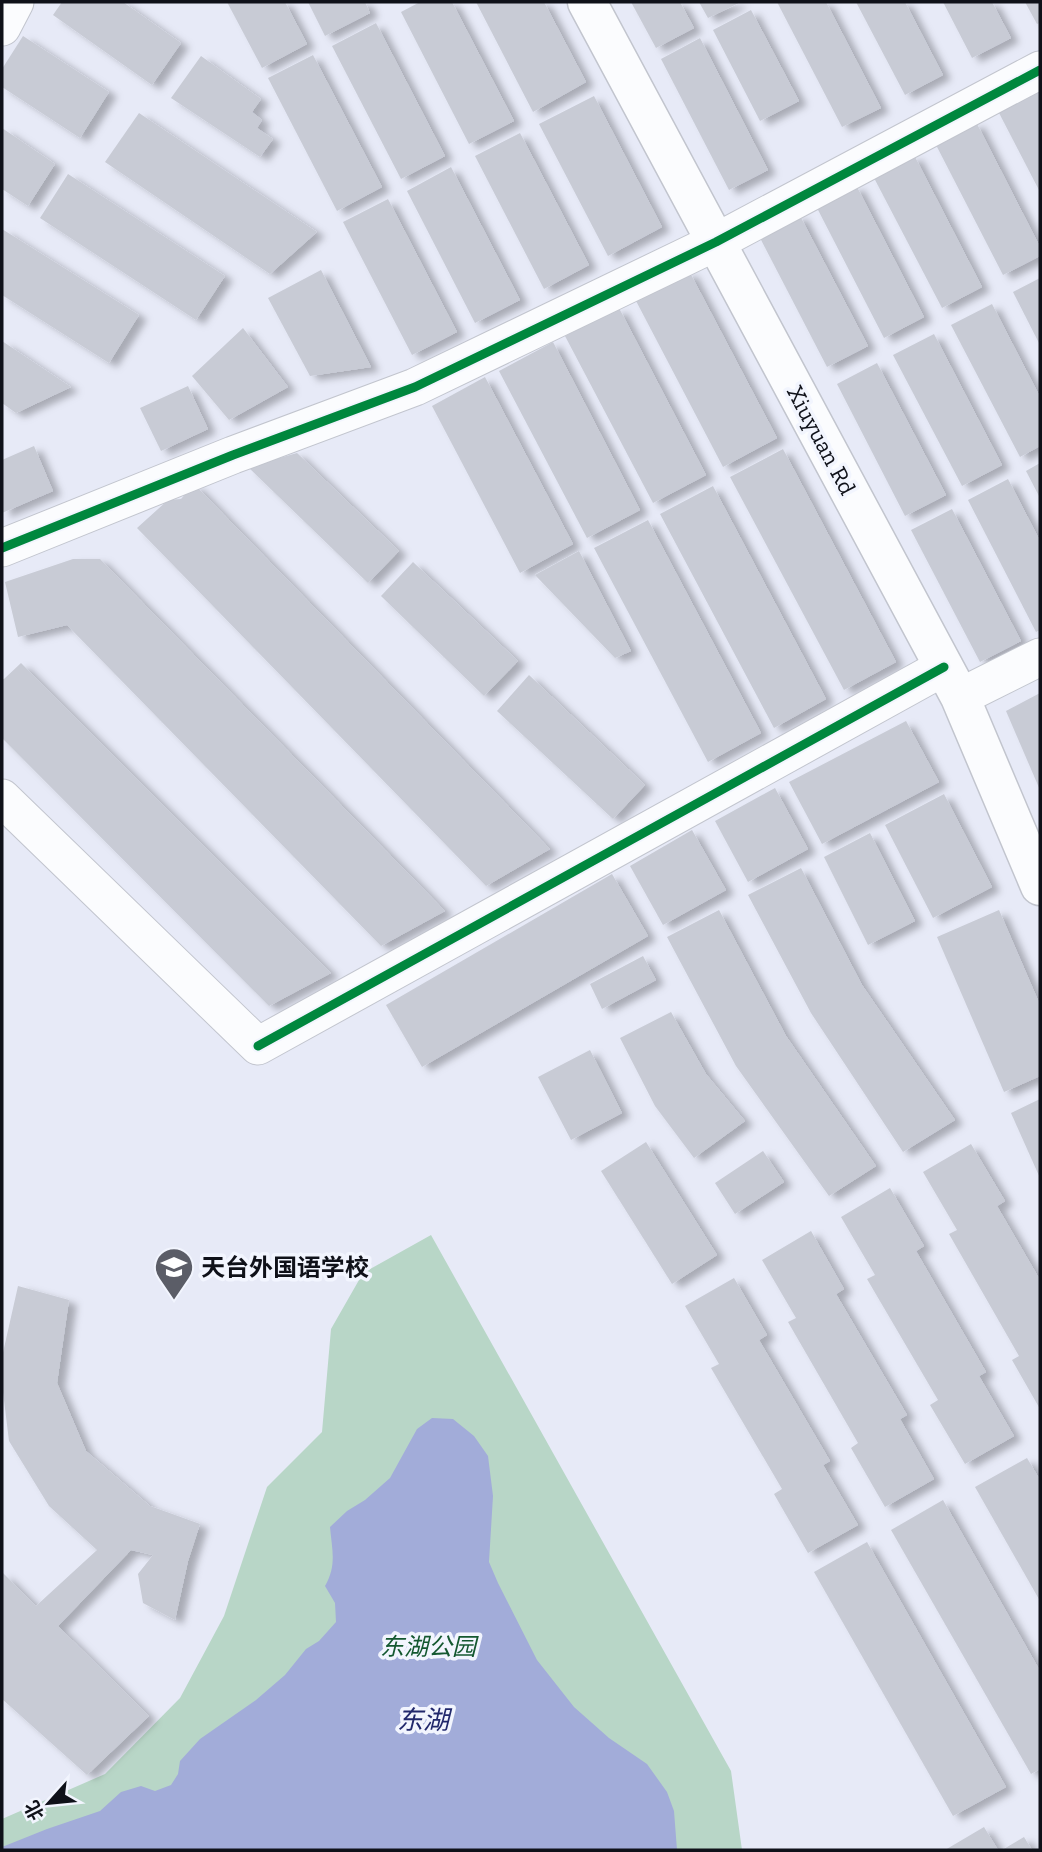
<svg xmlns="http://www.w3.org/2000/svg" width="1042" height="1852" viewBox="0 0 1042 1852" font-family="'Zilla Slab','Noto Sans SC',serif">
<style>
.green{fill:#b8d6c7}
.water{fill:#a2acd9}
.building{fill:#c8cbd5;filter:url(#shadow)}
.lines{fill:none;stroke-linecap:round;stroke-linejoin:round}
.minor-casing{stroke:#c2c5ce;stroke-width:39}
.major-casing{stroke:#c2c5ce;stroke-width:41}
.minor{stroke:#fbfcfe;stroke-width:37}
.major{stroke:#fbfcfe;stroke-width:38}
.cycleway-casing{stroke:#f2f5fe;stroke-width:13}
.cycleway{stroke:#00873e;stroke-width:9}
.labels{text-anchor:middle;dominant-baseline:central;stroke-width:7;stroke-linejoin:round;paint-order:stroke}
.street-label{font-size:24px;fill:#0f1119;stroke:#f2f5fe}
.poi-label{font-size:24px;font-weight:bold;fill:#0f1119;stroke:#f2f5fe;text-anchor:start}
.park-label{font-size:24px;font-style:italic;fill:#145830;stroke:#f2f5fe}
.water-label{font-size:26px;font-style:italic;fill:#21286c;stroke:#f2f5fe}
</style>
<defs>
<filter id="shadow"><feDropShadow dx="8" dy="4.5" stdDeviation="3.5" flood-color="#0004"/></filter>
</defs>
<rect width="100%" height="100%" fill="#e7eaf7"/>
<polygon class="green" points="431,1235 731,1771 742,1850 2,1850 2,1819 105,1774 180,1698 224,1616 267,1487 322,1432 331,1329 363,1273"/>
<path class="water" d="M432,1418L453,1419L474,1436L488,1456L493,1496L489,1562L498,1583L537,1660L574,1707L609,1738L647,1764L667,1792L674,1811L677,1850H2V1847L47,1829L100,1811L121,1792L141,1786L155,1791L171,1785L178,1774L180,1761L200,1739L256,1700L285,1675L306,1649L319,1641L336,1622L335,1603L325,1586C337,1565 332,1550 330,1527L347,1511L365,1500L390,1478L417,1429Z"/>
<g class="building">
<polygon points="62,2 123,2 181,43 152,85 53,15"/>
<polygon points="227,2 285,2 307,44 262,68"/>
<polygon points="308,2 365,2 370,13 325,36"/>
<polygon points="420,2 452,2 514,121 469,144 401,12"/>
<polygon points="476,2 544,2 586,82 533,112"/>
<polygon points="631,2 680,2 694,28 656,48"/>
<polygon points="699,2 741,2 708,18"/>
<polygon points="777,2 826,2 881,108 842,127"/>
<polygon points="856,2 905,2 943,75 905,95"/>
<polygon points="943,2 992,2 1011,38 972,58"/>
<polygon points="1025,2 1040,2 1040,23 1037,24"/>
<polygon points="751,10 799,101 760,121 713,30"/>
<polygon points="376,23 445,156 401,179 332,46"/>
<polygon points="23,36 109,92 80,138 2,87 2,69"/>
<polygon points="700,38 768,170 729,190 661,59"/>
<polygon points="313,55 382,187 337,211 268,78"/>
<polygon points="201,56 261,99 252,112 262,120 257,128 273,139 260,157 171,98"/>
<polygon points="1039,90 1040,93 1040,192 998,111"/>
<polygon points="594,96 662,227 608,256 539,124"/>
<polygon points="139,113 317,232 270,274 105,162"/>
<polygon points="976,122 1040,247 1040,256 1003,275 935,143"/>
<polygon points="2,128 55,164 28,206 2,189"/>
<polygon points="520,133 589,265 544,289 475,156"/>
<polygon points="914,155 982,287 942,308 873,176"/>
<polygon points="451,167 520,300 475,323 407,191"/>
<polygon points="68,174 225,276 196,320 40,218"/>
<polygon points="856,185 924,317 884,338 816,206"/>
<polygon points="388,199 457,332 412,355 343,222"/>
<polygon points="799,214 868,346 827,367 759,236"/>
<polygon points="2,229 139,315 109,363 2,295"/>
<polygon points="321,270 371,367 310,376 268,298"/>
<polygon points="689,271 777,438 723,467 635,299"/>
<polygon points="1040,278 1040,345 1013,292"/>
<polygon points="992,304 1040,397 1040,446 1020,457 951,325"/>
<polygon points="619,308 706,475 653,503 565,336"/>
<polygon points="243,328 288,387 229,420 192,376"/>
<polygon points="934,334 1002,465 962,486 893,355"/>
<polygon points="2,341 71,387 16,413 2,403"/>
<polygon points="553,342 640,510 587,538 499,371"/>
<polygon points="877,363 946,495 905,516 837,384"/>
<polygon points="485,377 573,544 520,573 432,406"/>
<polygon points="188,386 208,429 161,451 140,408"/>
<polygon points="34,446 53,491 2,513 2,460"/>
<polygon points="783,449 896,662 844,690 730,477"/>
<polygon points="297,453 399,551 368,583 248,467"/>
<polygon points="1040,463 1040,498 1026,471"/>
<polygon points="1008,479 1040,541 1040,630 1036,632 968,500"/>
<polygon points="194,484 550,849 486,886 137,528 168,500 181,499"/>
<polygon points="713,486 826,699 774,728 660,514"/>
<polygon points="952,509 1021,641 980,662 911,530"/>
<polygon points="648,520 761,733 708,762 594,548"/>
<polygon points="579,551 631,651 615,658 535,575"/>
<polygon points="73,559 100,559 445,911 381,946 67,625 18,637 5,582"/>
<polygon points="413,562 518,661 484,696 381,596"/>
<polygon points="21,663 331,973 269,1006 2,738 2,679 4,679"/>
<polygon points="529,675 645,785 613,819 497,711"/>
<polygon points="1040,693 1040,790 1006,711"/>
<polygon points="906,721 939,782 822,844 789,782"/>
<polygon points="775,788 808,849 748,882 715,821"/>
<polygon points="944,794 992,887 933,918 885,825"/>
<polygon points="692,830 726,890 663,925 630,866"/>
<polygon points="870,833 915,921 868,945 824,857"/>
<polygon points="801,868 862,985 955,1120 903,1152 811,1013 748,895"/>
<polygon points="612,874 648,936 422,1067 386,1005"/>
<polygon points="719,910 786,1036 876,1166 829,1196 736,1066 667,937"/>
<polygon points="999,910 1040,1005 1040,1076 1004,1092 937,937"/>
<polygon points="643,956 656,980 602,1009 590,984"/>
<polygon points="671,1012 706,1074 745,1121 694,1158 655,1106 620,1038"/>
<polygon points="590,1050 622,1113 571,1140 538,1077"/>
<polygon points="1040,1099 1040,1178 1011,1113"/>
<polygon points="646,1142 717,1255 672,1284 601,1171"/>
<polygon points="971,1144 1005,1201 997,1206 1040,1280 1040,1409 1012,1360 1019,1356 949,1234 957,1230 923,1172"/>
<polygon points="763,1151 784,1182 735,1214 715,1183"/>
<polygon points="890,1188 924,1246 916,1251 986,1372 979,1376 1014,1436 965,1464 930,1405 938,1400 867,1279 875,1275 841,1217"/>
<polygon points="811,1231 844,1289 836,1294 907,1415 900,1419 934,1479 885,1507 851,1448 858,1443 788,1322 796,1318 762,1260"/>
<polygon points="734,1278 767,1335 759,1340 830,1461 823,1465 858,1525 808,1553 774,1494 782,1489 711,1368 719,1364 685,1306"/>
<polygon points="18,1286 69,1300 57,1383 86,1451 150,1506 200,1524 188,1561 175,1620 143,1603 138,1574 153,1555 131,1550 58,1626 149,1716 87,1775 2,1699 2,1572 36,1606 97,1550 49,1506 9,1441 2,1384 2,1357"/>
<polygon points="1027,1458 1040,1480 1040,1601 975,1487"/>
<polygon points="943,1500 1040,1671 1040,1769 1031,1774 891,1530"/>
<polygon points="867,1542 1006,1787 953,1816 814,1572"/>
<polygon points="984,1827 998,1850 945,1850"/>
<polygon points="1024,1837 1032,1850 1002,1850"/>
</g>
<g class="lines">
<g class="minor-casing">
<g id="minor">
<polyline points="2,27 15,2"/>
<polyline points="2,548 233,455 415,387 716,242 1040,70"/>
<polyline points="960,697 1040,657"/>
<polyline points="2,798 258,1046 944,667"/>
</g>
</g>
<g class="major-casing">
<polyline id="major" points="587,2 960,697 1040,886"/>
</g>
<use href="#minor" class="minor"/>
<use href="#major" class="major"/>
<g class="cycleway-casing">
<g id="cycleway">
<polyline points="2,548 233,455 415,387 716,242 1040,70"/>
<polyline points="258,1046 944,667"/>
</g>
</g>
<use href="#cycleway" class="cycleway"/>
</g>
<defs>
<g id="school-pin" transform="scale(2.0125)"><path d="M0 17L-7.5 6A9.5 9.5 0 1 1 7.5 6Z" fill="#5b5d67" stroke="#f2f5fe"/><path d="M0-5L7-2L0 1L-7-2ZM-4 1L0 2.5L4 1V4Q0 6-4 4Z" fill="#fff"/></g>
</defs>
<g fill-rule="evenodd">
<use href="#school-pin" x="174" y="1267"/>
</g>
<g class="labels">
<g class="street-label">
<text transform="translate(822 440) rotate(62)">Xiuyuan Rd</text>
</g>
<g class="poi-label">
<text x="201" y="1267">天台外国语学校</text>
</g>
<g class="park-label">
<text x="428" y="1646">东湖公园</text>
</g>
<g class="water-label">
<text x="423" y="1720">东湖</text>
</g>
</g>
<rect width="1042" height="1852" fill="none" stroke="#0f1119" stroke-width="7"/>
<g transform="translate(49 1803) rotate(243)" stroke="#f2f5fe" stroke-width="5" paint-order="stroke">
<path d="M0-5L12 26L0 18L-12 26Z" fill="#0f1119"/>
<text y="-10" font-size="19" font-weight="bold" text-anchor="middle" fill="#0f1119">北</text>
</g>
</svg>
